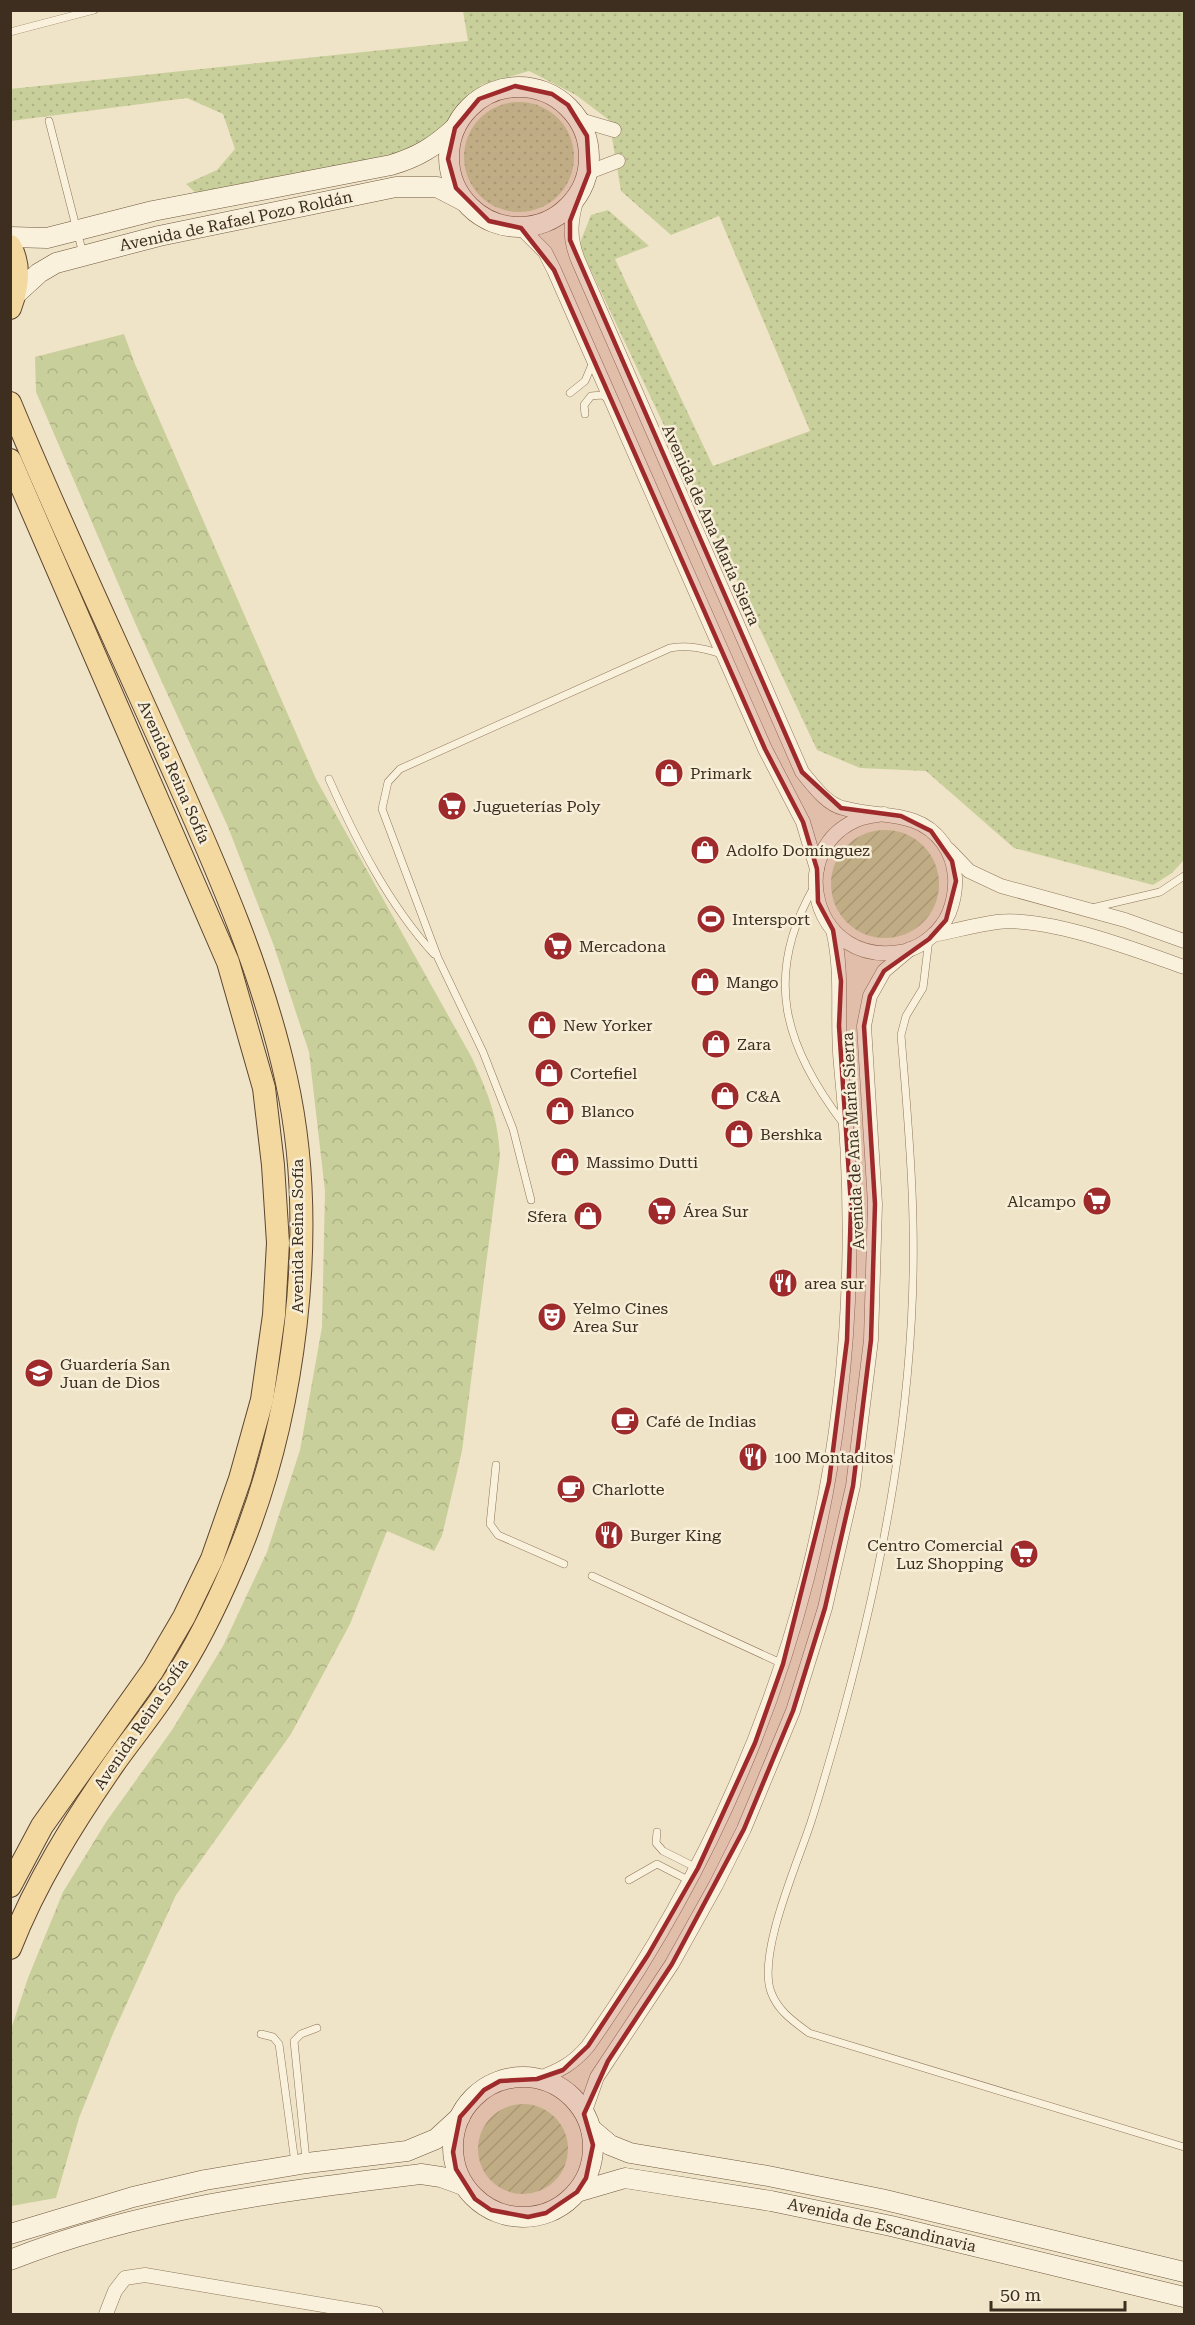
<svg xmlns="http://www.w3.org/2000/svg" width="1195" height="2325" viewBox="0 0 1195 2325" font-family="'Roboto Serif',serif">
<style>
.grass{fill:url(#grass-dots)}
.park{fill:url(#park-crowns)}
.garden{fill:url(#garden-furrows)}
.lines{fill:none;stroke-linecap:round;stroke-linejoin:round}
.lane-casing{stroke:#8d765c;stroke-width:8}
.street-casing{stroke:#8d765c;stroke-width:15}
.secondary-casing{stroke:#6f573f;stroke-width:21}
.primary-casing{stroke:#5b4430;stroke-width:24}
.lane{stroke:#faf1dc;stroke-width:7}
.street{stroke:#faf1dc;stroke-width:14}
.secondary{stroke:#faf1dc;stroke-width:20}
.primary{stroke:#f3d9a0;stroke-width:22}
.marked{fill:#9e2a2b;fill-opacity:0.2;stroke:#9e2a2b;stroke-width:4.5;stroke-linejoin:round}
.labels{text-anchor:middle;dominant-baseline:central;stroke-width:5;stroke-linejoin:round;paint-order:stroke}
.street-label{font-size:16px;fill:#3d2e20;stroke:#f7eed8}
.poi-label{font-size:16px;fill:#3d2e20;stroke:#f7eed8;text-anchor:start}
</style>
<defs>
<pattern id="grass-dots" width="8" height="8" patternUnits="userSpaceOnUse" patternTransform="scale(1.5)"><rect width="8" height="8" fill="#c9cf9b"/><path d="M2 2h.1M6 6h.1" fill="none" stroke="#aeb285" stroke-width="1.8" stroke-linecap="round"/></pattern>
<pattern id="park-crowns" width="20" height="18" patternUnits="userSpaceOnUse" patternTransform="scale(1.5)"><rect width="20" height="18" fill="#c9cf9b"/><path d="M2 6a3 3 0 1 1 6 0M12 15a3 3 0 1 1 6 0" fill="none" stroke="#aeb285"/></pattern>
<pattern id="garden-furrows" width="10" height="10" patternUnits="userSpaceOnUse" patternTransform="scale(1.5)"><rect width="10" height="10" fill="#c9cf9b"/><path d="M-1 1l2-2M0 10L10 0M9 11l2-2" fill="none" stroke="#aeb285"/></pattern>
</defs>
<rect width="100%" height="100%" fill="#f0e4c8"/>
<g class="grass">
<polygon points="463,11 1184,11 1184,860 1172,873 1153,885 1014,848 926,771 860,768 817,750 579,245 591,215 608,210 649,246 615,259 713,466 810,431 719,216 671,235 621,191 609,120 576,95 529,71 481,85 418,154 198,195 186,184 217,170 235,149 223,114 187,98 11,121 10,89 468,41"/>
<circle cx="519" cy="157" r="55"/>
</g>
<path class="park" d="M124,334L135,364L316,779L472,1058C488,1093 498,1117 500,1156L462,1451L442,1536L434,1551L387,1531L350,1624L291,1734L176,1895L112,2036L79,2118L56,2198L11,2206V2029L28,1978L63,1892L106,1822L172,1730L223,1646L267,1552L300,1450L322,1327L325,1191L309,1052L274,946L228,827L136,625L36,392L35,357Z"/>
<g class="garden">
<circle cx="885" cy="884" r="54"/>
<circle cx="523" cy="2149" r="45"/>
</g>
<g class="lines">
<g class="lane-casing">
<g id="lane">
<polyline points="10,32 94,10"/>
<polyline points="49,121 83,254"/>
<polyline points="570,393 585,381 593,362"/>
<polyline points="585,414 584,405 591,396 602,395 609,399"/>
<path d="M329,779C356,840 389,905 434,954"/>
<path d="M814,887C763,976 784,1046 843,1123"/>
<polyline points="1092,908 1160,892 1184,876"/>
<path d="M929,939L923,988L906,1016L901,1035C906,1097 912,1159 913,1222C917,1396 883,1571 836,1738C828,1766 820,1794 811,1822C798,1862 757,1954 771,1992C778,2011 793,2021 809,2033L1184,2147"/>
<path d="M531,1200L513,1129L483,1052L438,958L382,809L388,782L400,769L670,648C689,645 703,648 721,654"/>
<polyline points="496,1465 490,1524 498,1535 564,1564"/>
<polyline points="592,1576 783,1664"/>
<polyline points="657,1832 656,1843 663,1851 695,1867"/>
<polyline points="629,1880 657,1864 690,1881"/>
<polyline points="261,2034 273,2037 279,2044 295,2163"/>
<polyline points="306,2160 294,2041 301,2034 317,2028"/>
</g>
</g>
<g class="street-casing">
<g id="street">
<polyline points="580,120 614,130"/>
<polyline points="589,172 618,161"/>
<path d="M577,198C570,222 569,237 578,260L802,772C813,785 826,804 843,808C879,819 918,808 943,843C958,864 958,890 949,913C941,931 924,946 905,951C812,971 782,846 862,818C869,816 877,815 884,814"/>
<polyline points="521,228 545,252 554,270 765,749 803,822 817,869"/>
<polyline points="949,850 969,871 1001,886 1125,920 1184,941"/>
<path d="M933,935C954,931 975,925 997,922C1047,916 1136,950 1184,967"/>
<path d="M537,2079C559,2071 573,2064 588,2046C797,1749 878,1426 841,1065C836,1019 844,975 833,930"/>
<polyline points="584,2114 597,2077 672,1964 716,1885 744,1829 793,1711 825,1608 853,1486 871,1340 875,1204 864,1026 870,996 884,971 910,949"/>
<polyline points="106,2314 115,2291 125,2278 145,2275 376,2314"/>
</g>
</g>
<g class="secondary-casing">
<g id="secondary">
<circle cx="519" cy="157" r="70"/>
<path d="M10,237L47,238L153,211L391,165C418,157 434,147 455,128"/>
<polyline points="16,294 39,273 56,263 159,236 396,187 437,187 464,201"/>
<circle cx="523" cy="2147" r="70"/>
<polyline points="591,2129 610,2145 630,2153 768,2176 881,2199 1184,2272"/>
<polyline points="577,2192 625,2178 771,2201 891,2226 1184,2297"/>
<polyline points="10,2234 133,2197 205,2180 307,2163 407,2151 436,2139 460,2117"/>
<path d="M10,2260C141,2208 282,2191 421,2174L441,2177L463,2185"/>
</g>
</g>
<g class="primary-casing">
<g id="primary">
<path d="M10,246C21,266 18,287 10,308"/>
<path d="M10,403C62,529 122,654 177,779C220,876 263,974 286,1078C320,1230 295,1422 234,1564C217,1604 196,1647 172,1683C154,1712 132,1738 113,1765C73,1823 36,1882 10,1948"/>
<polyline points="10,460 228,962 264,1088 273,1165 278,1243 274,1315 262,1400 240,1479 212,1559 184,1617 153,1670 42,1826 10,1886"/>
</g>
</g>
<use href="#lane" class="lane"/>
<use href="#street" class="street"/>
<use href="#secondary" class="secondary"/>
<use href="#primary" class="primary"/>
</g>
<path class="marked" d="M515,86L552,94L568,105L587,136L589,172L570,221V240L802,772L841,808L901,816L931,831L952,861L956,881L946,920L929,939L884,971L870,996L864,1026L875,1204L871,1340L853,1486L825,1608L793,1711L744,1829L672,1964L608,2061L584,2114L593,2145L586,2178L577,2192L546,2213L528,2217L491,2210L475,2199L456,2169L453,2152L460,2117L484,2090L500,2081L537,2079L563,2070L588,2046L648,1955L698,1868L755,1743L783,1664L829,1482L847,1340L851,1205L839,1026L841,981L833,930L818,902L817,869L803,822L765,749L554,270L521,228L489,221L456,188L448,159L455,128L479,99Z"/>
<defs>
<g id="shop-disc" transform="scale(1.5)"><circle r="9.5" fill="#9e2a2b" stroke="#f7eed8"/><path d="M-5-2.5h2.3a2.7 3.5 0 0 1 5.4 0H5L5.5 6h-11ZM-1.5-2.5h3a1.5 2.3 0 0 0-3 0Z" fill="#fff"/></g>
<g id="supermarket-disc" transform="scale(1.5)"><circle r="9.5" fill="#9e2a2b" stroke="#f7eed8"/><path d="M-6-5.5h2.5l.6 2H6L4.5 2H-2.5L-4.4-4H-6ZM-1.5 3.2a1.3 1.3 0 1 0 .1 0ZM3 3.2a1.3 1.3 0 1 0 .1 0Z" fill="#fff"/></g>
<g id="stadium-disc" transform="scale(1.5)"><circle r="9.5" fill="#9e2a2b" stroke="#f7eed8"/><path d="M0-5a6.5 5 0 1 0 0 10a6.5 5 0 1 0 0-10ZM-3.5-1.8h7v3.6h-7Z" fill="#fff"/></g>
<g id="restaurant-disc" transform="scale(1.5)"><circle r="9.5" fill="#9e2a2b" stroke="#f7eed8"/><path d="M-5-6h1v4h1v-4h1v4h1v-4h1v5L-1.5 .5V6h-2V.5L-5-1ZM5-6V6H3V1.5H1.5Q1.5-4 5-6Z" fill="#fff"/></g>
<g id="theatre-disc" transform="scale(1.5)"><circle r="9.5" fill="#9e2a2b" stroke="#f7eed8"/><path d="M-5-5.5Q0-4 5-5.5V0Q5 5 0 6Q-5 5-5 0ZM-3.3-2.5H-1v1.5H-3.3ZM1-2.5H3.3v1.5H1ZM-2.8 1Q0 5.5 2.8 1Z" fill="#fff"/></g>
<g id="school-disc" transform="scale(1.5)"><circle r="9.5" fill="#9e2a2b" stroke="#f7eed8"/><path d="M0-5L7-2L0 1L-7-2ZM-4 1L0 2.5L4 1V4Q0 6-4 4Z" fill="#fff"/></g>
<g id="cafe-disc" transform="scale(1.5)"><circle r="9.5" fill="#9e2a2b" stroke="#f7eed8"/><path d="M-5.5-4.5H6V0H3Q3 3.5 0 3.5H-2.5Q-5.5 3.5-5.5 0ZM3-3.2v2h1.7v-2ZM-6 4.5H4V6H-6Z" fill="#fff"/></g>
</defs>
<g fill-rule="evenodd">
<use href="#shop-disc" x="669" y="773"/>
<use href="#supermarket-disc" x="452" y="806"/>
<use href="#shop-disc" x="705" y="850"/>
<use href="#stadium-disc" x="711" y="919"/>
<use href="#supermarket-disc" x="558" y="946"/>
<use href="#shop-disc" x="705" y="982"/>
<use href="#shop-disc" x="542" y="1025"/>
<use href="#shop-disc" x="716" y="1044"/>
<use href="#shop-disc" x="549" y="1073"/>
<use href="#shop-disc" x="725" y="1096"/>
<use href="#shop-disc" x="560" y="1111"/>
<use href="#shop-disc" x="739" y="1134"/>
<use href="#shop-disc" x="565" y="1162"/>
<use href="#supermarket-disc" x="1097" y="1201"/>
<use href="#supermarket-disc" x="662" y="1211"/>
<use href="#shop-disc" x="588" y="1216"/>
<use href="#restaurant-disc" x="783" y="1283"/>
<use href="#theatre-disc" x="552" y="1317"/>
<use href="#school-disc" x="39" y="1373"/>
<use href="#cafe-disc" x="625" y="1421"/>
<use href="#restaurant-disc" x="753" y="1457"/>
<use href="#cafe-disc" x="571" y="1489"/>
<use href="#restaurant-disc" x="609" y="1535"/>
<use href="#supermarket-disc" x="1024" y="1554"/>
</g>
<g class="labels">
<g class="street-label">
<text transform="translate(236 221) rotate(-12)">Avenida de Rafael Pozo Roldán</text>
<text transform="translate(711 525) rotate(66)">Avenida de Ana María Sierra</text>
<text transform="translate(174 772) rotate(66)">Avenida Reina Sofía</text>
<text transform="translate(853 1141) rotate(-93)">Avenida de Ana María Sierra</text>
<text transform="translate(297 1236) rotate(-90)">Avenida Reina Sofía</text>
<text transform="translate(141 1724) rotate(-56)">Avenida Reina Sofía</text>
<text transform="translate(882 2225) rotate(13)">Avenida de Escandinavia</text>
</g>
<g class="poi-label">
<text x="690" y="773">Primark</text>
<text x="473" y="806">Jugueterías Poly</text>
<text x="726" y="850">Adolfo Domínguez</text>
<text x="732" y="919">Intersport</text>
<text x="579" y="946">Mercadona</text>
<text x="726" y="982">Mango</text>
<text x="563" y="1025">New Yorker</text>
<text x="737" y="1044">Zara</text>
<text x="570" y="1073">Cortefiel</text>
<text x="746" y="1096">C&amp;A</text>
<text x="581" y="1111">Blanco</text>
<text x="760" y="1134">Bershka</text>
<text x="586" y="1162">Massimo Dutti</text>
<text x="1076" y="1201" text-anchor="end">Alcampo</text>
<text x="683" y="1211">Área Sur</text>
<text x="567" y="1216" text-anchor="end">Sfera</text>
<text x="804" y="1283">area sur</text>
<text x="573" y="1308">Yelmo Cines<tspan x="573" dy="18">Area Sur</tspan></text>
<text x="60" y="1364">Guardería San<tspan x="60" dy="18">Juan de Dios</tspan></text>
<text x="646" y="1421">Café de Indias</text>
<text x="774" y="1457">100 Montaditos</text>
<text x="592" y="1489">Charlotte</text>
<text x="630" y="1535">Burger King</text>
<text x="1003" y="1545" text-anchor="end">Centro Comercial<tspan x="1003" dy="18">Luz Shopping</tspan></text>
</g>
</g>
<rect width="1195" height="2325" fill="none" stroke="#3d2e20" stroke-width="24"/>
<path d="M991 2301v9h134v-9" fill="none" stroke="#3d2e20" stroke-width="3"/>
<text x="1000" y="2301" font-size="18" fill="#3d2e20" stroke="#f7eed8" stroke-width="4.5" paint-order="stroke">50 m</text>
</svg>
